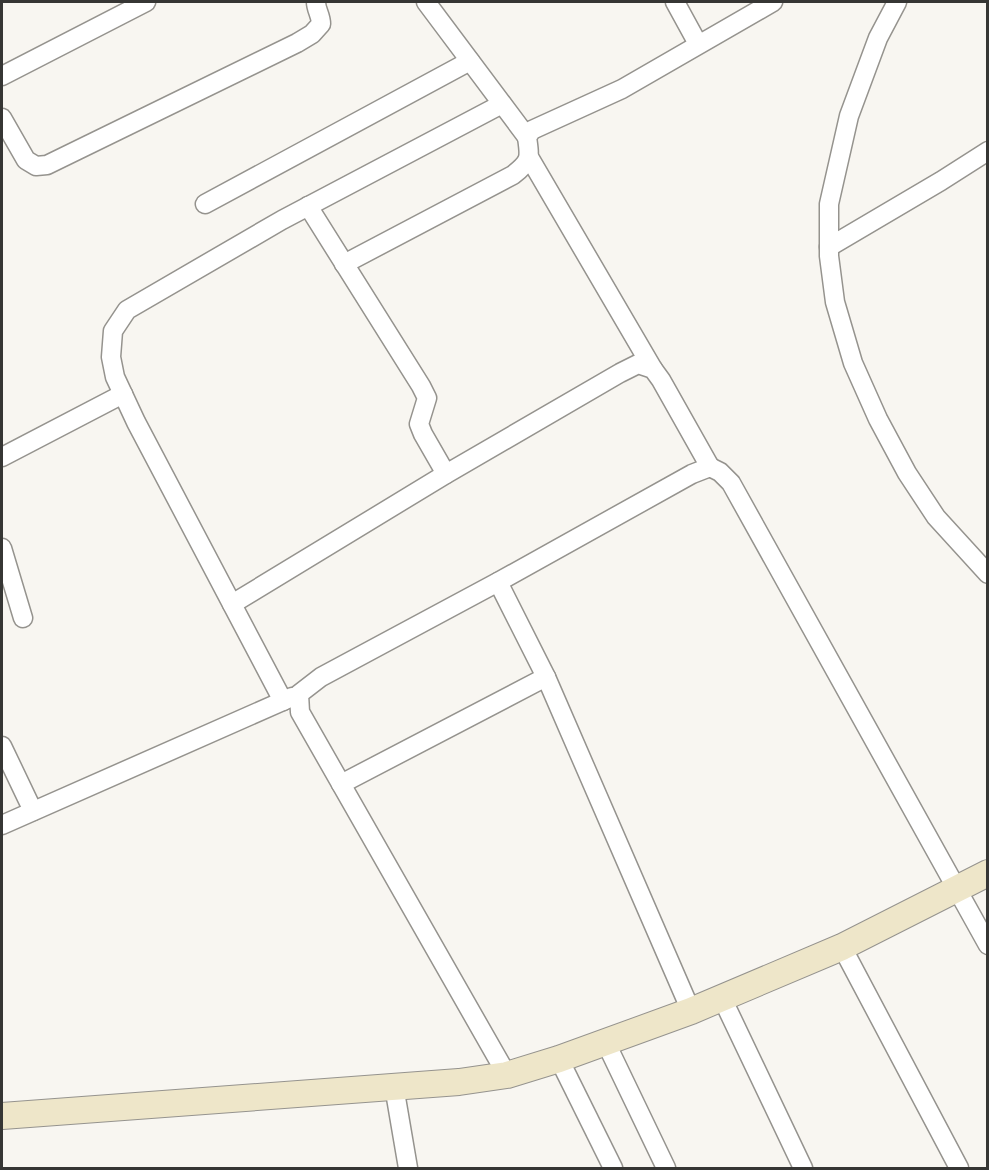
<svg xmlns="http://www.w3.org/2000/svg" width="989" height="1170" viewBox="0 0 989 1170" font-family="'PT Sans Narrow',sans-serif">
<style>
.lines{fill:none;stroke-linecap:round;stroke-linejoin:round}
.minor-casing{stroke:#95938e;stroke-width:21}
.secondary-casing{stroke:#95938e;stroke-width:28}
.minor{stroke:#fff;stroke-width:18}
.secondary{stroke:#eee6c9;stroke-width:26}
</style>
<rect width="100%" height="100%" fill="#f8f6f1"/>
<g class="lines">
<g class="minor-casing">
<g id="minor">
<polyline points="426,2 527,137"/>
<polyline points="675,2 698,44"/>
<polyline points="897,2 878,38 849,116 829,204 829,256 835,302 853,363 878,419 907,473 936,517 988,574"/>
<polyline points="2,76 146,2"/>
<path d="M2,118L26,160L36,166L47,165L297,43L312,34L321,24C321,15 316,10 316,2"/>
<polyline points="529,157 653,369"/>
<polyline points="205,204 470,61"/>
<polyline points="308,206 421,386 427,398 419,424 423,434 446,474"/>
<polyline points="829,247 941,181 988,151"/>
<path d="M344,264L513,175C531,161 530,158 527,137L532,130L622,89L773,2"/>
<polyline points="2,457 123,394"/>
<polyline points="2,548 23,618"/>
<polyline points="498,582 546,677 691,1011"/>
<polyline points="232,604 446,474 620,373 638,364 653,369 661,380 710,467"/>
<polyline points="283,701 136,422 115,377 111,357 113,331 127,310 282,220 502,104"/>
<polyline points="2,746 33,811"/>
<polyline points="341,784 546,677"/>
<polyline points="2,825 292,697"/>
<polyline points="842,947 959,1168"/>
<polyline points="722,998 803,1168"/>
<polyline points="606,1043 666,1168"/>
<polyline points="559,1059 613,1168"/>
<polyline points="507,1075 300,712 299,694 321,677 498,582 692,474 710,467 720,472 731,483 988,945"/>
<polyline points="394,1086 408,1168"/>
</g>
</g>
<g class="secondary-casing">
<polyline id="secondary" points="2,1116 459,1082 507,1075 559,1059 691,1011 842,947 988,873"/>
</g>
<use href="#minor" class="minor"/>
<use href="#secondary" class="secondary"/>
</g>
<rect width="989" height="1170" fill="none" stroke="#363634" stroke-width="6"/>
</svg>
